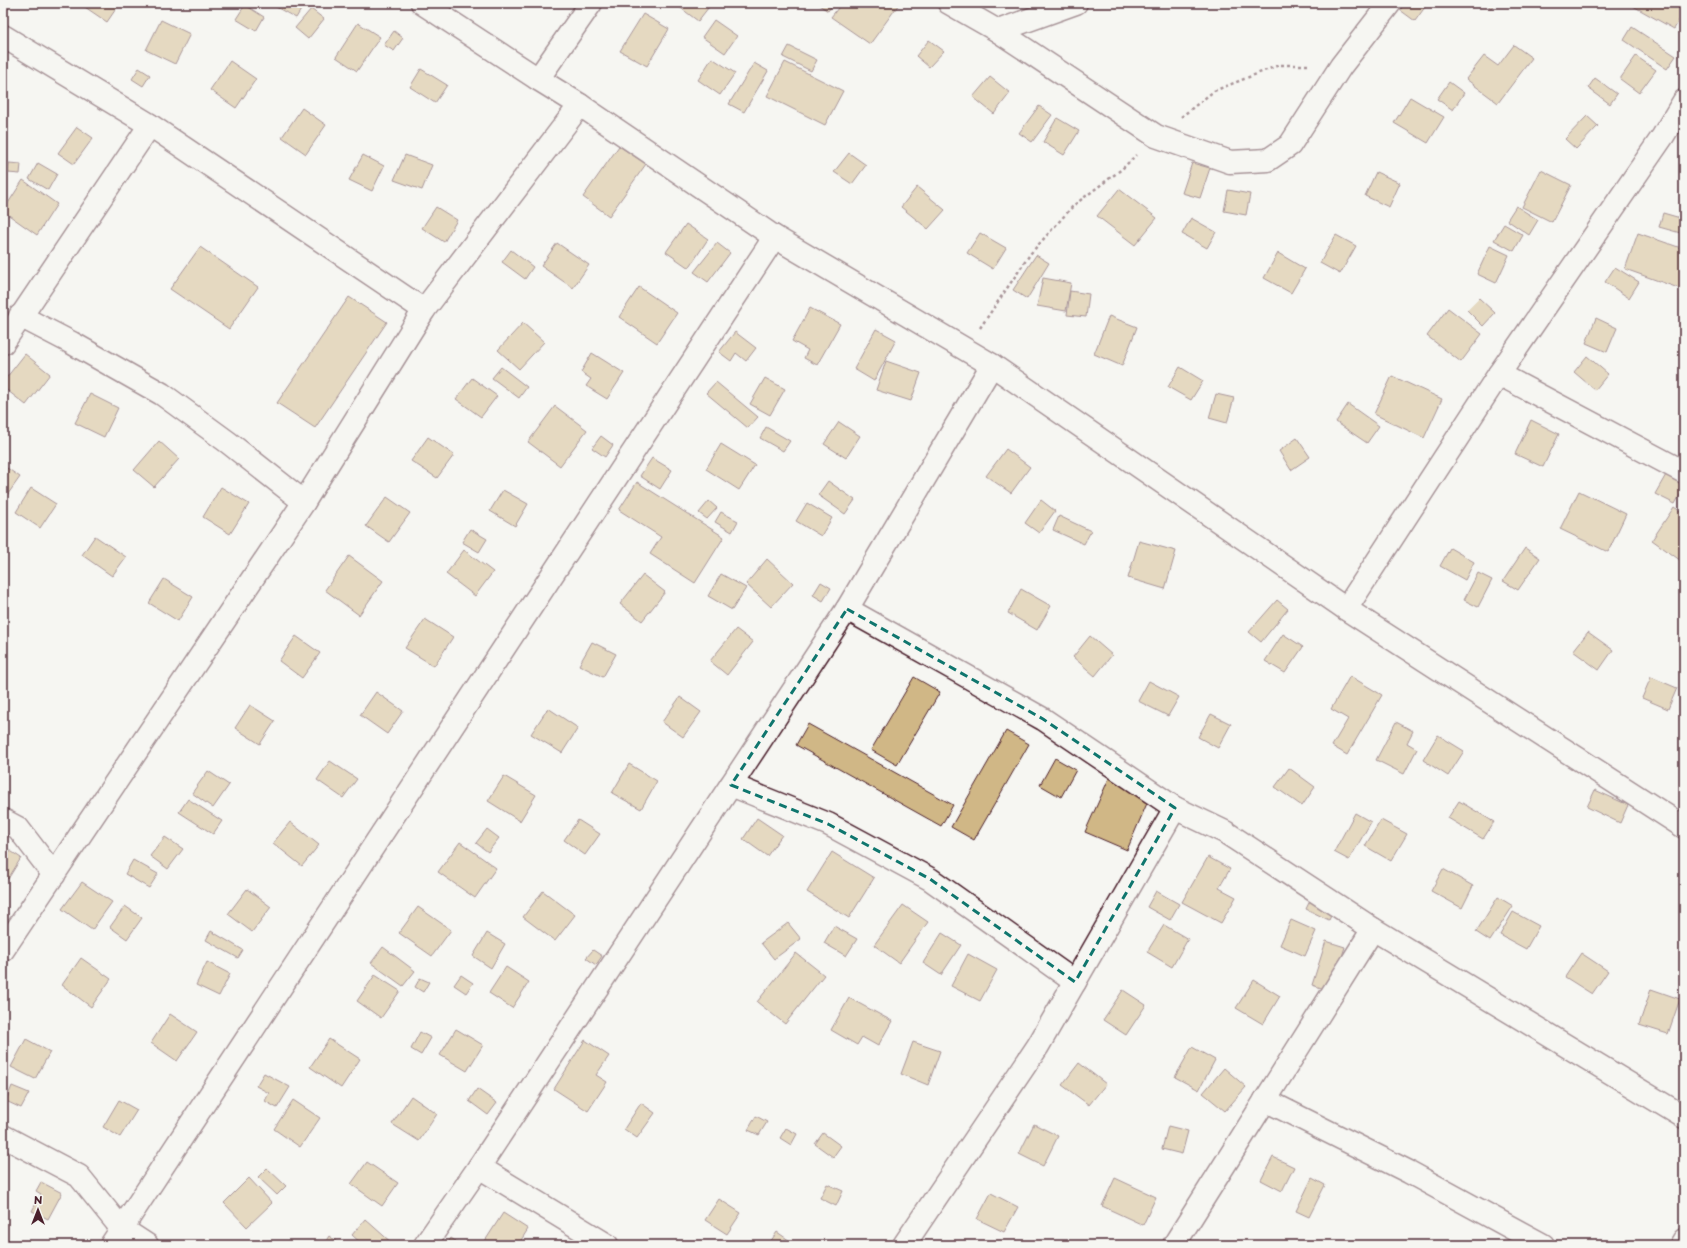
<svg xmlns="http://www.w3.org/2000/svg" width="1687" height="1248" viewBox="0 0 1687 1248" font-family="'Playpen Sans',sans-serif">
<style>
.building{fill:#d0b786;stroke:#4a1f2b}
.lines{fill:none;stroke-linecap:round;stroke-linejoin:round}
.minor-casing{stroke:#4a1f2b;stroke-width:25}
.path{stroke:#4a1f2b;stroke-width:2.5;stroke-dasharray:3 3;stroke-linecap:butt}
.minor{stroke:#f6f6f2;stroke-width:22}
.marked{fill:none;stroke:#0f766e;stroke-width:3;stroke-dasharray:8 5;stroke-linejoin:round}
</style>
<rect width="100%" height="100%" fill="#f6f6f2"/>
<filter id="ink" filterUnits="userSpaceOnUse"><feTurbulence type="fractalNoise" baseFrequency=".025" numOctaves="2"/><feDisplacementMap in="SourceGraphic" scale="8" xChannelSelector="R" yChannelSelector="G"/><feConvolveMatrix kernelMatrix="1 2 1 2 8 2 1 2 1" color-interpolation-filters="sRGB"/></filter>
<g filter="url(#ink)">
<g class="building">
<polygon points="79,3 120,3 107,22"/>
<polygon points="278,3 305,3 296,18 276,7"/>
<polygon points="674,3 712,3 698,21"/>
<polygon points="816,3 834,3 828,11"/>
<polygon points="842,3 897,3 899,4 870,44 831,17"/>
<polygon points="1406,3 1428,3 1415,21 1400,10"/>
<polygon points="1485,3 1495,3 1491,8"/>
<polygon points="1634,3 1684,3 1684,12 1674,29 1633,6"/>
<polygon points="245,5 264,17 256,31 236,19"/>
<polygon points="311,9 324,19 308,39 295,28"/>
<polygon points="643,14 669,29 647,66 620,51"/>
<polygon points="161,20 190,34 175,64 146,50"/>
<polygon points="714,20 737,36 725,53 702,37"/>
<polygon points="358,23 380,37 357,71 336,57"/>
<polygon points="1632,27 1676,56 1667,69 1624,40"/>
<polygon points="394,31 403,38 394,51 384,45"/>
<polygon points="929,40 944,51 929,67 916,56"/>
<polygon points="1514,45 1532,58 1498,103 1466,79 1484,56 1498,66"/>
<polygon points="789,46 817,60 811,71 783,57"/>
<polygon points="1636,56 1656,70 1639,93 1620,79"/>
<polygon points="712,58 735,73 720,95 698,80"/>
<polygon points="230,61 256,79 236,108 210,90"/>
<polygon points="785,62 843,91 825,125 767,96"/>
<polygon points="754,63 768,71 744,112 729,104"/>
<polygon points="139,68 150,75 143,86 132,79"/>
<polygon points="421,69 447,85 435,103 410,87"/>
<polygon points="990,77 1010,93 994,114 973,97"/>
<polygon points="1595,78 1617,94 1610,104 1588,88"/>
<polygon points="1449,82 1464,93 1453,110 1437,99"/>
<polygon points="1410,97 1444,117 1428,143 1394,123"/>
<polygon points="1039,106 1052,115 1032,142 1019,133"/>
<polygon points="302,108 326,125 306,154 282,137"/>
<polygon points="1587,116 1598,126 1576,149 1565,139"/>
<polygon points="1057,118 1079,131 1064,155 1043,142"/>
<polygon points="77,127 93,138 74,164 58,153"/>
<polygon points="619,146 646,164 609,216 583,197"/>
<polygon points="849,153 866,165 852,184 834,172"/>
<polygon points="363,155 384,166 372,191 349,180"/>
<polygon points="405,155 432,165 422,190 394,180"/>
<polygon points="9,163 21,164 20,174 8,173"/>
<polygon points="38,163 57,174 48,190 29,179"/>
<polygon points="1192,163 1210,168 1200,198 1182,193"/>
<polygon points="1541,170 1571,185 1552,222 1522,207"/>
<polygon points="1376,172 1400,183 1389,207 1365,196"/>
<polygon points="23,180 57,204 37,235 3,211"/>
<polygon points="917,187 945,210 928,229 901,207"/>
<polygon points="1119,189 1157,218 1135,245 1097,216"/>
<polygon points="1228,190 1250,194 1246,215 1224,211"/>
<polygon points="1516,206 1538,220 1529,235 1507,220"/>
<polygon points="436,207 457,220 444,242 422,228"/>
<polygon points="1663,213 1684,219 1684,234 1659,227"/>
<polygon points="1191,218 1216,232 1207,248 1182,234"/>
<polygon points="686,224 708,239 689,268 666,252"/>
<polygon points="1504,224 1523,235 1514,251 1494,240"/>
<polygon points="980,233 1006,248 993,269 967,253"/>
<polygon points="1638,233 1684,249 1684,290 1625,269"/>
<polygon points="1336,235 1356,246 1340,274 1320,263"/>
<polygon points="557,243 589,265 573,288 541,266"/>
<polygon points="717,243 730,253 708,282 694,272"/>
<polygon points="1490,246 1509,255 1496,283 1477,274"/>
<polygon points="200,247 258,287 229,329 170,289"/>
<polygon points="511,250 533,267 525,279 502,262"/>
<polygon points="1278,253 1305,269 1291,293 1264,278"/>
<polygon points="1036,255 1049,263 1027,299 1013,290"/>
<polygon points="1615,267 1639,282 1629,298 1605,282"/>
<polygon points="1043,278 1071,283 1066,311 1037,306"/>
<polygon points="639,287 677,313 657,343 619,317"/>
<polygon points="1070,291 1089,294 1086,317 1067,315"/>
<polygon points="349,297 387,322 315,428 277,403"/>
<polygon points="1479,298 1495,313 1483,326 1467,310"/>
<polygon points="810,308 840,324 817,365 804,358 808,350 792,341"/>
<polygon points="1448,308 1482,334 1461,362 1427,336"/>
<polygon points="1109,316 1137,327 1122,366 1094,354"/>
<polygon points="1596,318 1617,328 1607,352 1586,343"/>
<polygon points="523,323 544,342 519,369 498,350"/>
<polygon points="876,329 896,340 874,381 854,369"/>
<polygon points="735,332 756,348 746,361 736,353 731,361 719,352"/>
<polygon points="592,353 624,373 607,399 586,386 591,379 581,372"/>
<polygon points="25,354 50,374 26,405 3,387 3,382"/>
<polygon points="1587,356 1608,374 1595,390 1574,372"/>
<polygon points="886,361 921,373 911,401 876,390"/>
<polygon points="501,367 527,387 519,398 492,378"/>
<polygon points="1180,367 1203,381 1191,400 1168,387"/>
<polygon points="1392,376 1442,399 1424,438 1374,414"/>
<polygon points="472,378 497,396 481,417 456,399"/>
<polygon points="765,378 785,389 770,415 750,404"/>
<polygon points="716,382 758,417 748,428 706,393"/>
<polygon points="90,394 118,408 104,437 75,423"/>
<polygon points="1216,394 1234,398 1227,423 1209,418"/>
<polygon points="1348,404 1379,426 1367,443 1336,422"/>
<polygon points="555,406 587,430 560,466 528,442"/>
<polygon points="1531,420 1559,434 1543,467 1515,454"/>
<polygon points="839,422 860,436 846,458 824,444"/>
<polygon points="766,427 790,441 783,451 760,438"/>
<polygon points="601,436 613,445 605,457 592,448"/>
<polygon points="428,437 454,455 437,478 411,461"/>
<polygon points="1297,438 1310,457 1291,470 1279,451"/>
<polygon points="159,441 179,459 154,487 134,470"/>
<polygon points="721,444 755,465 739,490 706,469"/>
<polygon points="1006,449 1030,467 1011,493 986,476"/>
<polygon points="652,458 672,470 660,489 640,476"/>
<polygon points="1671,466 1684,472 1684,488 1675,504 1655,494"/>
<polygon points="7,468 20,477 3,501 3,474"/>
<polygon points="828,481 855,500 845,514 818,495"/>
<polygon points="637,482 724,537 695,583 650,554 661,537 619,510"/>
<polygon points="221,487 249,504 230,534 203,517"/>
<polygon points="31,488 56,504 40,528 16,512"/>
<polygon points="503,490 528,504 515,526 490,511"/>
<polygon points="1579,491 1626,514 1608,552 1560,529"/>
<polygon points="387,497 410,513 389,542 366,526"/>
<polygon points="1041,500 1055,511 1039,533 1025,523"/>
<polygon points="709,501 717,508 707,519 699,513"/>
<polygon points="807,503 832,518 821,536 796,521"/>
<polygon points="1674,507 1684,514 1684,563 1652,540"/>
<polygon points="721,512 738,521 732,532 715,522"/>
<polygon points="1059,516 1091,531 1084,544 1053,530"/>
<polygon points="470,529 487,539 479,552 462,542"/>
<polygon points="95,536 126,557 112,576 82,555"/>
<polygon points="1139,541 1176,551 1165,589 1128,578"/>
<polygon points="1450,548 1474,562 1465,580 1440,566"/>
<polygon points="1525,548 1540,558 1518,590 1503,581"/>
<polygon points="464,550 493,572 475,596 446,574"/>
<polygon points="349,556 383,581 359,615 325,590"/>
<polygon points="767,559 793,583 771,607 746,584"/>
<polygon points="1478,573 1492,580 1478,607 1464,600"/>
<polygon points="721,574 746,588 732,610 708,596"/>
<polygon points="643,575 665,592 642,621 620,604"/>
<polygon points="164,579 193,597 178,621 149,603"/>
<polygon points="821,582 831,588 823,601 813,595"/>
<polygon points="1021,589 1051,606 1037,630 1008,613"/>
<polygon points="1277,600 1288,609 1261,642 1249,632"/>
<polygon points="425,619 453,637 434,666 405,648"/>
<polygon points="736,629 753,642 727,675 710,661"/>
<polygon points="1588,632 1613,650 1599,670 1573,651"/>
<polygon points="1283,634 1303,647 1285,673 1265,661"/>
<polygon points="296,636 320,653 302,678 279,661"/>
<polygon points="1090,636 1112,655 1095,676 1073,657"/>
<polygon points="592,642 616,654 603,677 579,665"/>
<polygon points="1350,676 1382,695 1347,755 1332,746 1348,719 1331,709"/>
<polygon points="914,677 940,692 897,765 871,750"/>
<polygon points="1651,677 1677,688 1668,709 1642,698"/>
<polygon points="1149,681 1179,697 1168,716 1138,701"/>
<polygon points="376,692 403,711 387,734 360,715"/>
<polygon points="680,697 701,712 683,737 662,722"/>
<polygon points="250,705 275,721 260,744 235,728"/>
<polygon points="548,708 578,728 562,753 531,734"/>
<polygon points="1211,714 1231,724 1218,748 1198,737"/>
<polygon points="1396,722 1413,731 1407,743 1417,749 1404,774 1376,760"/>
<polygon points="808,724 953,805 941,826 796,745"/>
<polygon points="1006,731 1029,744 974,840 951,827"/>
<polygon points="1438,735 1464,751 1448,776 1423,760"/>
<polygon points="1055,758 1076,770 1061,797 1040,785"/>
<polygon points="330,761 357,779 343,798 317,780"/>
<polygon points="629,764 657,781 641,809 612,793"/>
<polygon points="1289,768 1315,787 1302,806 1275,787"/>
<polygon points="208,771 229,785 213,808 192,793"/>
<polygon points="504,776 536,795 520,821 488,801"/>
<polygon points="1110,776 1151,794 1127,850 1085,832"/>
<polygon points="1595,790 1628,805 1620,823 1587,807"/>
<polygon points="188,799 222,821 213,834 179,812"/>
<polygon points="1459,801 1494,822 1483,839 1448,818"/>
<polygon points="1355,813 1371,822 1349,860 1334,852"/>
<polygon points="757,818 782,835 767,856 743,839"/>
<polygon points="578,820 600,834 585,855 564,840"/>
<polygon points="1381,820 1407,834 1391,861 1365,846"/>
<polygon points="290,822 319,845 302,866 273,843"/>
<polygon points="487,829 499,838 488,852 476,843"/>
<polygon points="165,837 183,849 168,869 150,856"/>
<polygon points="460,842 496,868 475,898 438,872"/>
<polygon points="3,846 21,858 8,879 3,876"/>
<polygon points="832,852 874,878 849,918 807,892"/>
<polygon points="1208,857 1230,869 1219,888 1236,897 1221,923 1182,902"/>
<polygon points="133,860 158,874 149,888 125,874"/>
<polygon points="1443,869 1473,886 1462,908 1431,891"/>
<polygon points="82,882 112,902 92,930 62,909"/>
<polygon points="1316,888 1339,899 1329,920 1306,909"/>
<polygon points="247,889 271,907 252,932 228,914"/>
<polygon points="543,891 575,915 555,941 523,917"/>
<polygon points="1156,891 1179,904 1170,920 1147,907"/>
<polygon points="1498,897 1513,906 1490,941 1476,932"/>
<polygon points="903,905 928,922 899,963 874,945"/>
<polygon points="125,906 142,918 127,939 110,927"/>
<polygon points="418,907 451,930 432,956 399,933"/>
<polygon points="1513,912 1539,926 1526,949 1500,935"/>
<polygon points="1291,920 1316,931 1305,956 1280,945"/>
<polygon points="788,923 801,939 774,959 761,943"/>
<polygon points="1164,925 1188,939 1172,967 1147,952"/>
<polygon points="834,926 857,939 846,956 824,943"/>
<polygon points="211,931 243,950 238,958 206,940"/>
<polygon points="487,933 505,944 491,968 473,956"/>
<polygon points="942,933 961,945 941,975 923,963"/>
<polygon points="1326,941 1345,947 1331,991 1312,985"/>
<polygon points="383,947 415,971 403,986 371,963"/>
<polygon points="593,950 602,956 596,965 586,958"/>
<polygon points="796,953 824,975 785,1024 757,1002"/>
<polygon points="1581,953 1608,971 1592,994 1565,977"/>
<polygon points="968,954 997,970 980,1001 951,986"/>
<polygon points="81,958 111,979 91,1007 62,985"/>
<polygon points="207,962 230,974 219,996 196,985"/>
<polygon points="506,967 529,982 512,1008 489,993"/>
<polygon points="375,975 400,991 381,1018 357,1001"/>
<polygon points="461,975 473,983 466,993 454,985"/>
<polygon points="420,978 429,982 423,992 415,987"/>
<polygon points="1254,980 1280,996 1263,1024 1236,1008"/>
<polygon points="1651,989 1680,999 1668,1034 1639,1025"/>
<polygon points="1123,990 1146,1005 1126,1035 1103,1020"/>
<polygon points="849,998 892,1021 878,1046 862,1037 857,1045 831,1030"/>
<polygon points="170,1014 197,1032 177,1061 151,1043"/>
<polygon points="456,1029 483,1045 467,1071 440,1055"/>
<polygon points="420,1032 431,1038 421,1055 411,1049"/>
<polygon points="26,1039 50,1052 35,1079 11,1067"/>
<polygon points="329,1039 360,1059 341,1088 310,1067"/>
<polygon points="585,1040 609,1056 596,1075 607,1082 588,1111 554,1089"/>
<polygon points="913,1042 940,1051 928,1085 901,1074"/>
<polygon points="1192,1047 1215,1060 1199,1090 1175,1077"/>
<polygon points="1079,1063 1106,1084 1089,1105 1062,1085"/>
<polygon points="1224,1068 1246,1087 1225,1111 1203,1093"/>
<polygon points="264,1073 290,1087 277,1108 265,1101 269,1093 256,1086"/>
<polygon points="12,1086 29,1093 21,1108 6,1101"/>
<polygon points="477,1089 497,1103 488,1115 469,1101"/>
<polygon points="411,1096 437,1114 419,1141 392,1124"/>
<polygon points="119,1100 137,1110 120,1137 103,1127"/>
<polygon points="293,1100 320,1118 300,1147 274,1129"/>
<polygon points="641,1103 655,1113 637,1138 624,1129"/>
<polygon points="756,1116 767,1122 759,1135 748,1130"/>
<polygon points="1034,1124 1058,1136 1043,1166 1019,1154"/>
<polygon points="1168,1126 1188,1131 1182,1154 1162,1149"/>
<polygon points="786,1128 797,1134 791,1145 780,1138"/>
<polygon points="823,1133 841,1146 833,1157 815,1144"/>
<polygon points="1273,1157 1294,1167 1282,1191 1261,1180"/>
<polygon points="367,1162 398,1183 382,1206 351,1184"/>
<polygon points="267,1168 286,1186 277,1195 258,1177"/>
<polygon points="249,1178 272,1203 247,1227 224,1203"/>
<polygon points="1115,1178 1156,1197 1143,1225 1102,1206"/>
<polygon points="1312,1178 1325,1185 1309,1217 1296,1211"/>
<polygon points="41,1182 62,1193 48,1219 32,1211 41,1194 36,1191"/>
<polygon points="827,1184 843,1191 836,1206 820,1198"/>
<polygon points="991,1193 1018,1207 1004,1232 977,1219"/>
<polygon points="719,1199 741,1213 727,1234 705,1220"/>
<polygon points="503,1213 528,1229 518,1245 485,1245 483,1244"/>
<polygon points="365,1219 393,1244 392,1245 363,1245 352,1235"/>
<polygon points="777,1232 796,1245 768,1245"/>
<polygon points="329,1236 341,1245 323,1245"/>
<polygon points="451,1238 461,1245 446,1245"/>
</g>
<g class="lines">
<g class="minor-casing">
<g id="minor">
<polyline points="422,3 538,79 580,105 773,236 992,365 1346,609 1684,827"/>
<polyline points="949,3 998,31 1156,136 1230,162 1268,160 1290,145 1341,66 1390,3"/>
<polyline points="998,31 1076,3"/>
<polyline points="3,36 150,125 424,310"/>
<polyline points="538,79 591,3"/>
<polyline points="20,316 72,343 162,394 229,443 304,502"/>
<polyline points="3,343 150,125"/>
<polyline points="1499,374 1684,472"/>
<polyline points="847,609 1043,719 1175,808 1225,832 1373,929 1684,1117"/>
<polyline points="1346,609 1499,374 1663,136 1684,101"/>
<polyline points="731,785 828,824 930,879 1075,982"/>
<polyline points="3,820 18,828 54,875"/>
<polyline points="3,950 304,502 424,310 580,105"/>
<polyline points="1265,1100 1409,1172 1543,1245"/>
<polyline points="3,1136 79,1176 121,1228 147,1245"/>
<polyline points="479,1167 607,1245"/>
<polyline points="111,1245 768,247 773,236"/>
<polyline points="425,1245 479,1167 847,609 992,365"/>
<polyline points="904,1245 1038,1046 1175,808"/>
<polyline points="1174,1245 1373,929"/>
<polyline points="1681,1245 1684,1240"/>
</g>
</g>
<g class="path">
<polyline points="1181,117 1214,91 1279,65 1310,65"/>
<polyline points="980,328 1031,253 1074,205 1122,169 1136,155"/>
</g>
<use href="#minor" class="minor"/>
</g>
</g>
<path d="M0 0H1687V1248H0ZM847,609L1043,719L1175,808L1075,982L930,879L828,824L731,785Z" fill="#f6f6f2" fill-opacity=".55" fill-rule="evenodd"/>
<path class="marked" d="M847,609L1043,719L1175,808L1075,982L930,879L828,824L731,785Z"/>
<rect width="1687" height="1248" fill="none" stroke="#f6f6f2" stroke-width="16"/>
<rect x="8" y="8" width="1671" height="1232" fill="none" stroke="#4a1f2b" stroke-width="1.5" filter="url(#ink)"/>
<g transform="translate(38 1210)" stroke="#f6f6f2" stroke-width="3" paint-order="stroke">
<path d="M0-3L7 15L0 10L-7 15Z" fill="#4a1f2b"/>
<text y="-6" font-size="11" font-weight="bold" text-anchor="middle" fill="#4a1f2b">N</text>
</g>
</svg>
